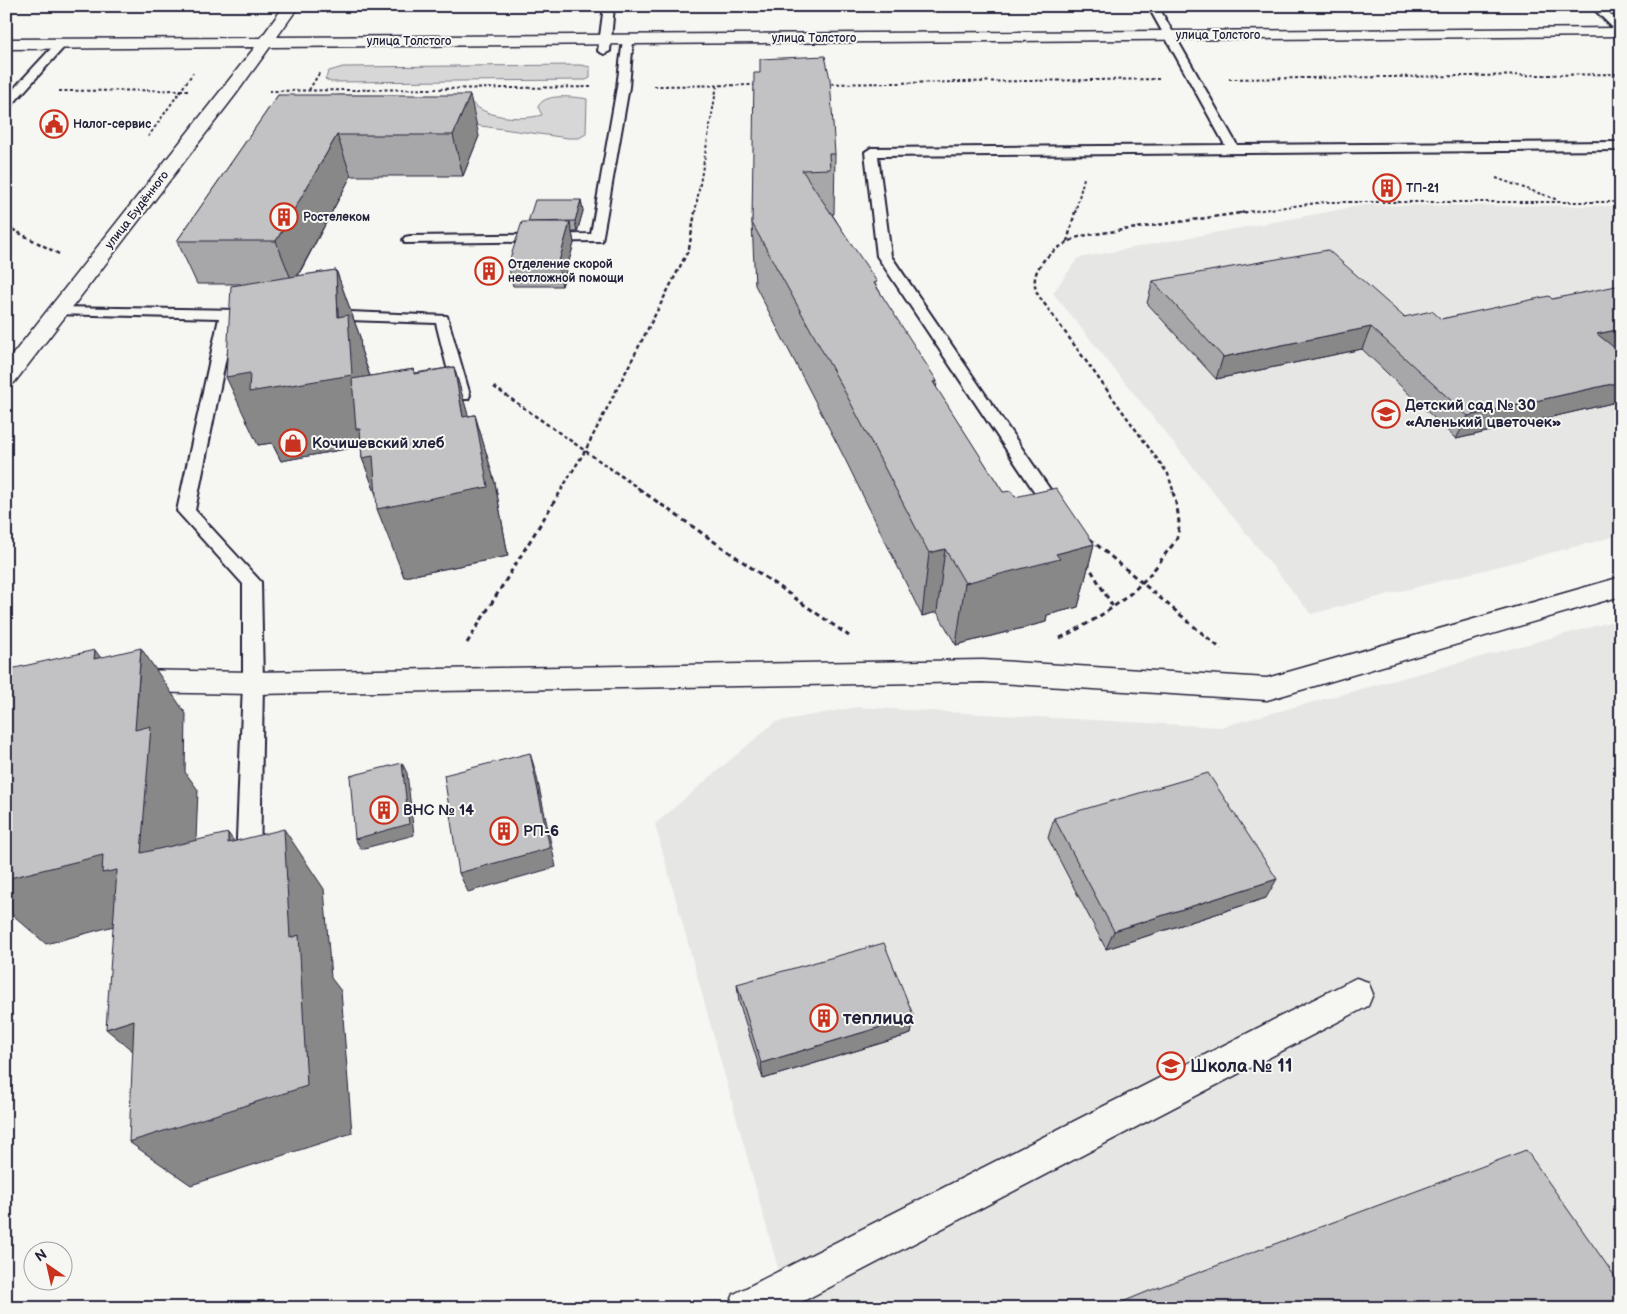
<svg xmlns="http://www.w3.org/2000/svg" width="1627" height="1314" viewBox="0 0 1627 1314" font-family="'Balsamiq Sans',sans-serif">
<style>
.built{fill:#e6e6e4}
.green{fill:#d7d7d7;stroke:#7c7c89}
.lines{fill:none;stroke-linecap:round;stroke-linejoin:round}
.service-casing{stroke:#22223b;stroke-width:4}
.minor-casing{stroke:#22223b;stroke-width:3}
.tertiary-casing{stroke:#22223b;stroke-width:3}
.path-far2{stroke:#22223b;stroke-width:2;stroke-dasharray:3 2.5;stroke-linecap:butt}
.path-far1{stroke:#22223b;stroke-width:2.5;stroke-dasharray:4 3;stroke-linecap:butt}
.path{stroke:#22223b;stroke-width:3;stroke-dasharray:5 4;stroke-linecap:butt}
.service{fill:#f6f6f2;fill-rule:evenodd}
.minor{fill:#f6f6f2;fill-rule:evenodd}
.tertiary{fill:#f6f6f2;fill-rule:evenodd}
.wall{fill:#a7a7a9;stroke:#22223b}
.shaded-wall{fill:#888889;stroke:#22223b}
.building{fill:#c2c2c4;stroke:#22223b}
.labels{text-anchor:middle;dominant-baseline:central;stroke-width:4;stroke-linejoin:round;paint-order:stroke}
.far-street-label{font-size:12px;fill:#22223b;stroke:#f6f6f2}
.far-poi-label{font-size:12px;font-weight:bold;fill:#22223b;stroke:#f6f6f2;text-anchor:start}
.poi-label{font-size:15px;font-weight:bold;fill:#22223b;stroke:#f6f6f2;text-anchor:start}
.near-poi-label{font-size:18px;font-weight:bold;fill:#22223b;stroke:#f6f6f2;text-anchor:start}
</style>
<rect width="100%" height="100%" fill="#f6f6f2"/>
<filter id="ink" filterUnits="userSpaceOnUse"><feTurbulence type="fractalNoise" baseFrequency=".02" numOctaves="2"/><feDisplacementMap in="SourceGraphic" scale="10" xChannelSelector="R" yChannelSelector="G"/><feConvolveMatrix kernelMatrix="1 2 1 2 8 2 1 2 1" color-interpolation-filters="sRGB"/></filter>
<g filter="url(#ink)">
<g class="built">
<polygon points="1365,205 1621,206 1621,535 1311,614 1053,293 1078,258"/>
<polygon points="1621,619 1621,1308 789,1308 655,824 775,722 856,707 1220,727"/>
</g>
<g class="green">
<polygon points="581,65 590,67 590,78 586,80 331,82 325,79 329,71 343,67"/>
<path d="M340,95L460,96L468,98C481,118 520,121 542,115L538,107C544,93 570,97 582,98L587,99L586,134L579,138H568L336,106L332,96Z"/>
</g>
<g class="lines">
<g class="service-casing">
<g id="service">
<polygon points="604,6 614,6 610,51 604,54 598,51"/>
<polygon points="1148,6 1158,6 1237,145 1621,142 1621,150 878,156 891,256 1064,510 1067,514 1064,518 1058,520 1052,518 877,256 865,152 871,148 1225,145"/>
<polygon points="1591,6 1602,6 1621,24 1621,33 1617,32"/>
<polygon points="628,36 633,39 629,87 602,241 405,243 403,240 405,237 410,236 591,234 617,87 623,39"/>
<polygon points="62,40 68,43 66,45 10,107 6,108 6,97 58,41"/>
<polygon points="58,307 241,310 246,311 248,314 246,317 234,318 195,510 261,582 263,683 260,864 256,871 248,874 240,871 236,864 243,683 243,584 177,511 219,318 53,314 51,311 53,308"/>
<polygon points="325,311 447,316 470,395 468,399 456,399 454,395 436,323 320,319 317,316 320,313"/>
</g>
</g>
<g class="minor-casing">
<g id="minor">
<polygon points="1621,577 1621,596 1267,700 983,682 253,694 128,692 118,689 114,681 118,673 128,670 253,672 983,660 1267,678"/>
<polygon points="1356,978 1368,982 1373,994 1368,1006 790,1308 728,1308 734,1294"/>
</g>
</g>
<g class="tertiary-casing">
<polygon id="tertiary" points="284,6 299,6 277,37 1621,28 1621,36 270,47 236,94 14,383 6,385 6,363 255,47 6,49 6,39 261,38"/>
</g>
<g class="path-far2">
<polyline points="1229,79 1621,74"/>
<polyline points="826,84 1160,79"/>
<polyline points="654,86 758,85"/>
<polyline points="309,90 320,72"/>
<polyline points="59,91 188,90"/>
<polyline points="269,91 593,87"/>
<polyline points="148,137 193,73"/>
<polyline points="1496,178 1558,200"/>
<polyline points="695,213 717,85"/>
<polyline points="1075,213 1084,178"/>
<polyline points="1239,213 1325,202 1621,202"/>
</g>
<g class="path-far1">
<polyline points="6,226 59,254"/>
<polyline points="1067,242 1075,212"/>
<polyline points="494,387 641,490"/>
<polyline points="561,490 585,451 689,249 695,212"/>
<path d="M1173,490L1168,474L1038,295C1024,267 1058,245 1081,236L1248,212"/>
</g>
<g class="path">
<polyline points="639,489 849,636"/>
<polyline points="1090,539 1221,649"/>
<polyline points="1087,563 1113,607"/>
<path d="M1060,638C1101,618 1141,592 1166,553C1169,549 1175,543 1177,537C1182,524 1176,502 1172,489"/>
<polyline points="467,643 562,489"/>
</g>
<use href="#service" class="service"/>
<use href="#minor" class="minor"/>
<use href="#tertiary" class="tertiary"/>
</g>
<g class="wall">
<polygon points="760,73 835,154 834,214 832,214 877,287 936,388 1003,492 1015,497 1094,544 1078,607 1047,615 1046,622 956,645 937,612 922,616 844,457 755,285 752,223"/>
<polygon points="278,95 479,136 463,176 351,176 298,276 336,270 360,337 361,350 370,376 414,369 415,373 454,367 468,416 475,415 495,483 508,556 404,577 376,494 362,458 361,446 281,461 272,443 258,445 241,284 197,284 177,241"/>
<polygon points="581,200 583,211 577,232 572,232 574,243 562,286 513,286 508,265 528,222"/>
<polygon points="1153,281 1404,317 1441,319 1552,299 1621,353 1621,401 1456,439 1362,349 1216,379 1147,303"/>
<polygon points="1054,818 1266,898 1106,949 1048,838"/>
<polygon points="737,984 914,1017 911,1034 763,1079 739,1002"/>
<polygon points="1621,1285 1621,1308 1108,1308"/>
</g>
<g class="shaded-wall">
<polygon points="470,95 479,136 463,176 453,135"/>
<polygon points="337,135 351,176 293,284 276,241"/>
<polygon points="581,200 583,211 577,232 575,221"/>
<polygon points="570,222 574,243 562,286 558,265"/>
<polygon points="336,270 360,337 361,350 372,383 377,443 475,415 495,483 508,556 404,577 377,509 381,508 362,458 362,446 281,461 272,443 258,445 226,377 338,317"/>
<polygon points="1371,327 1362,349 1216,379 1223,357"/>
<polygon points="1621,329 1621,348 1584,356 1597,334"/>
<polygon points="454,367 474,435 463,417"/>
<polygon points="937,381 931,445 933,382"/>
<polygon points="1621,382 1621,401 1456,439 1468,416"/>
<polygon points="1094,544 1078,607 1047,615 1046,622 956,645 965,583 1056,554"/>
<polygon points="945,549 937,612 922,616 929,553"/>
<polygon points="141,648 186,714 185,772 198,790 193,912 141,853 135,730 94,659 95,650 137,707"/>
<polygon points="530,753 536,773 556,867 468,892 459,873"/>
<polygon points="402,763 407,773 414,835 361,849 355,839"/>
<polygon points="284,829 324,889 331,978 341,991 352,1133 191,1185 129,1142"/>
<polygon points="228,833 272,893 228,843"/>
<polygon points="103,855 171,929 144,918 46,944 6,909 6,858"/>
<polygon points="1277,879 1266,898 1106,949 1114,931"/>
<polygon points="914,1017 911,1034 763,1079 761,1063"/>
<polygon points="134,1020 167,1079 106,1029"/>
</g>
<g class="building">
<polygon points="825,56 830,79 835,154 829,154 830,169 802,170 877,282 874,283 937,381 933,382 1003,492 1011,491 1015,497 1056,488 1094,544 1056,554 1060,559 965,583 945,549 929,553 846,394 752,223 754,73 760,73 760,59"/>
<polygon points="278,95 470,95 453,135 337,135 276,241 177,241"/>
<polygon points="535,200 581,200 575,221 528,222"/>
<polygon points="522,222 570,222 558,265 508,265"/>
<polygon points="1328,250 1404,317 1432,311 1441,319 1549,296 1552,299 1621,285 1621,329 1597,334 1621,353 1621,382 1468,416 1371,327 1223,357 1153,281"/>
<polygon points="336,270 338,317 348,315 352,375 249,392 250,373 226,377 231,286"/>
<polygon points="454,367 463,417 475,415 488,487 377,509 373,456 362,458 360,429 356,429 352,379 414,369 414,374"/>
<polygon points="141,648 135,730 151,726 141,853 228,833 228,843 284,829 290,938 299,935 307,1086 129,1142 134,1020 106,1029 117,870 102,873 103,855 6,879 6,670 95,650 94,659"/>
<polygon points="530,753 550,848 459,873 444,775"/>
<polygon points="402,763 409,824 355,839 350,776"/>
<polygon points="1208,773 1277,879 1114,931 1054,818"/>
<polygon points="884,943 914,1017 761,1063 737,984"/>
<polygon points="1526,1150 1621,1285 1621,1308 1488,1308 1485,1303 1474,1308 1108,1308 1149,1291"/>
</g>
</g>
<defs>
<g id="civic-ring" transform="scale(1.4375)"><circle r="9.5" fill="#f6f6f2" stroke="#c8321e" stroke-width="1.5"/><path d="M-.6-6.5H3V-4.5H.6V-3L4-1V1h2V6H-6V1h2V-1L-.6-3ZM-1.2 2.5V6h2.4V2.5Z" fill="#c8321e"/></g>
<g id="building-ring" transform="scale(1.4375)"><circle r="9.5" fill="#f6f6f2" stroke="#c8321e" stroke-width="1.5"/><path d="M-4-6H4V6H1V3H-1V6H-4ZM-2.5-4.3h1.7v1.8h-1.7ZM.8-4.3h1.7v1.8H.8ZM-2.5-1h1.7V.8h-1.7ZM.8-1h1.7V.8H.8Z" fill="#c8321e"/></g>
<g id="school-ring" transform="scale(1.4375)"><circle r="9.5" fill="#f6f6f2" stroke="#c8321e" stroke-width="1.5"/><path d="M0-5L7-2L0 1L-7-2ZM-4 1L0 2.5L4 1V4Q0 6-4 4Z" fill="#c8321e"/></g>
<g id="shop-ring" transform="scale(1.4375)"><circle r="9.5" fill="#f6f6f2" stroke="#c8321e" stroke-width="1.5"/><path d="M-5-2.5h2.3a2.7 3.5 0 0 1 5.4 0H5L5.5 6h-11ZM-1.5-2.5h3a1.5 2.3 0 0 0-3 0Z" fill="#c8321e"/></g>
</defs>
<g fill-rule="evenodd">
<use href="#civic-ring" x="54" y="124"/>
<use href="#building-ring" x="1387" y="188"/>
<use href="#building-ring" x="284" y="217"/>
<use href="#building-ring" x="489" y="271"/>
<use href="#school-ring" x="1386" y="414"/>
<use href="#shop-ring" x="293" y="443"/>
<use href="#building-ring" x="384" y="810"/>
<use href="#building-ring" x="504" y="831"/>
<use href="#building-ring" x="824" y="1018"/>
<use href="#school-ring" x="1171" y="1066"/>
</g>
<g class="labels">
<g class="far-street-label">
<text x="1218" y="35">улица Толстого</text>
<text x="814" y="38">улица Толстого</text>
<text x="409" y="41">улица Толстого</text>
<text transform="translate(137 210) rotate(-52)">улица Будённого</text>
</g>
<g class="far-poi-label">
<text x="73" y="124">Налог-сервис</text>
<text x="1406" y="188">ТП-21</text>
<text x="303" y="217">Ростелеком</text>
<text x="508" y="264">Отделение скорой<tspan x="508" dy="14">неотложной помощи</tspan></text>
</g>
<g class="poi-label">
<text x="1405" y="405">Детский сад № 30<tspan x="1405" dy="17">«Аленький цветочек»</tspan></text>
<text x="312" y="443">Кочишевский хлеб</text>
<text x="403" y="810">ВНС № 14</text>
<text x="523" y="831">РП-6</text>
</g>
<g class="near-poi-label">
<text x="843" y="1018">теплица</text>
<text x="1190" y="1066">Школа № 11</text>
</g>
</g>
<rect width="1627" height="1314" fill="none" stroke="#f6f6f2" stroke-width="25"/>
<rect x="12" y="12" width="1602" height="1289" fill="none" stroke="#22223b" stroke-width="2" filter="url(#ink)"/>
<g transform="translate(48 1266) rotate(326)"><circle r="24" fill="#f6f6f2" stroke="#a1a1a9"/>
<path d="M0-4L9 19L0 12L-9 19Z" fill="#c8321e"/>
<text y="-8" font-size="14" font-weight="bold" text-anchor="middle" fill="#22223b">N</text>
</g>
</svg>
